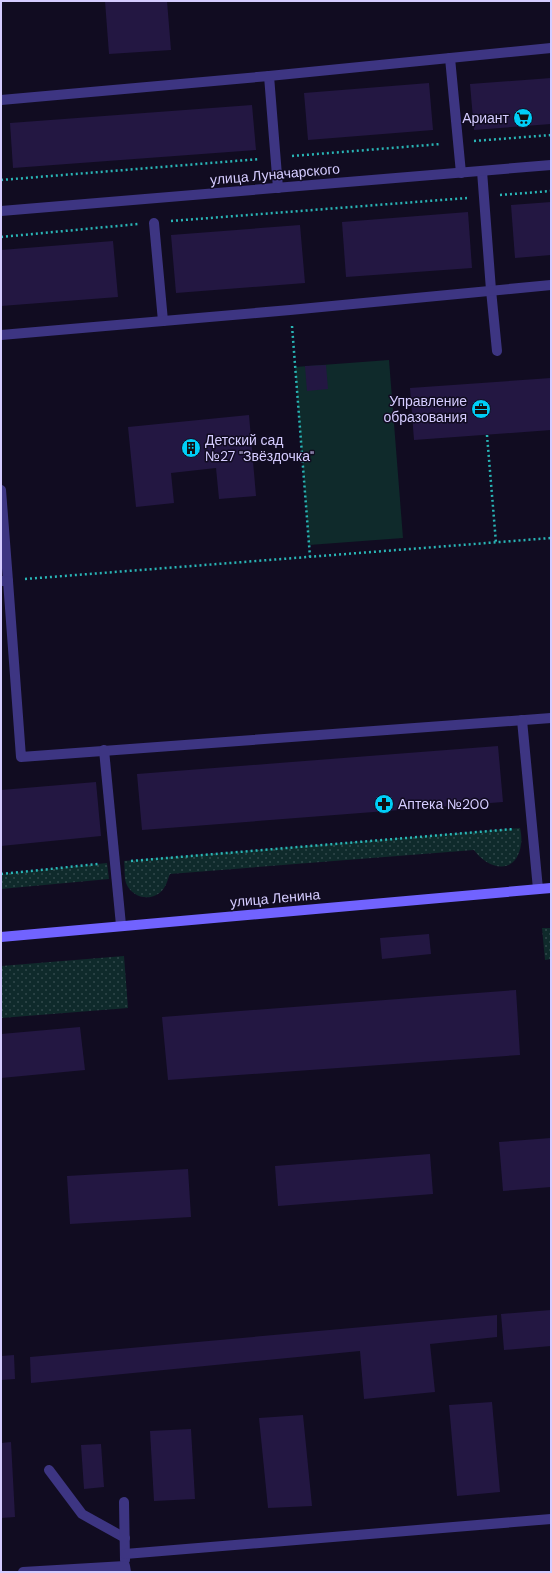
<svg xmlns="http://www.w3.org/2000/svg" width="552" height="1573" viewBox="0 0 552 1573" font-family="'DM Sans',sans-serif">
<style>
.grass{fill:url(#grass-dots)}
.garden{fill:#0f2a2b}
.building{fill:#231742}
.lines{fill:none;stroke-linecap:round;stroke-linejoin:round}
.path{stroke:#29b5b6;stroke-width:2.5;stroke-dasharray:2 3;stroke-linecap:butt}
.service{stroke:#3d3582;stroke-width:10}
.tertiary{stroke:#3d3582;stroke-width:10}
.secondary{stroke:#7163ff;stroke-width:10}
.labels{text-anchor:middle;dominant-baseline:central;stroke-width:3;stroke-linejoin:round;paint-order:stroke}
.poi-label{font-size:14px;fill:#d5ccff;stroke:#110c21;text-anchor:end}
.street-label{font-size:14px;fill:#d5ccff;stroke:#110c21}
</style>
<defs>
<pattern id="grass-dots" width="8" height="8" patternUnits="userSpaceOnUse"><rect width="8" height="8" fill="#0f2a2b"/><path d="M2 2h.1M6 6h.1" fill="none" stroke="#31484b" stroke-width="1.8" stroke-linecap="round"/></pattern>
</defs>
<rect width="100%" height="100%" fill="#110c21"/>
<g class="grass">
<path d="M520,828C521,833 522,839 521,844C517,876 488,870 474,850L170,874C168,878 167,884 164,888C154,903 132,899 126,883C124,877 125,868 124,861Z"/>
<polygon points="107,863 109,879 1,889 1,874"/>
<polygon points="542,928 551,928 551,959 545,960"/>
<polygon points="124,956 128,1008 1,1018 1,966"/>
</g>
<polygon class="garden" points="389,360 403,538 309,545 295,367"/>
<g class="building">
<polygon points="105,1 167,1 171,50 109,54"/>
<polygon points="551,78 551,124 474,130 470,84"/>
<polygon points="429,83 433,130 308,140 304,93"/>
<polygon points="252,105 256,150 13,168 10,123"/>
<polygon points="551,202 551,255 515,258 511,205"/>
<polygon points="468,212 472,268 346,277 342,222"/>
<polygon points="300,225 305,283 176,293 171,235"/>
<polygon points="113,241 118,297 1,306 1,250"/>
<polygon points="326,365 328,389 307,391 305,366"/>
<polygon points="551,378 551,430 414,440 410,388"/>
<polygon points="249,415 256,496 219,499 216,468 171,473 174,503 136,507 128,427"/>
<polygon points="498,746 503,802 142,830 137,774"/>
<polygon points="96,782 101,836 1,846 1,790"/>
<polygon points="429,934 431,954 382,959 380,938"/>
<polygon points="516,990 520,1055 168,1080 162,1017"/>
<polygon points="80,1027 85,1070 1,1078 1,1034"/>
<polygon points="551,1138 551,1187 503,1191 499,1142"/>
<polygon points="430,1154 433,1194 278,1206 275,1166"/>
<polygon points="188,1169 191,1217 70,1224 67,1176"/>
<polygon points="551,1310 551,1346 504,1350 501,1314"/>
<polygon points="497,1315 497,1337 430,1344 435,1392 364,1399 360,1351 31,1383 30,1357"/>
<polygon points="14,1355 15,1379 1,1380 1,1356"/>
<polygon points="492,1402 500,1492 457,1496 449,1405"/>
<polygon points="303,1415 312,1506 268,1508 259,1418"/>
<polygon points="191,1429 195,1499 154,1501 150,1431"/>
<polygon points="11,1442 15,1517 1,1518 1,1443"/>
<polygon points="101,1444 104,1487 84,1489 81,1445"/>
</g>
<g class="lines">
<g class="path">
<polyline points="474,141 551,135"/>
<polyline points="292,156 441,144"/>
<polyline points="1,180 260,159"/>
<polyline points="500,195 551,191"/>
<polyline points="171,221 467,198"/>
<polyline points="1,237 138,224"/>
<polyline points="292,326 310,557"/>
<polyline points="487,435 496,543"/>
<polyline points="25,579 551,538"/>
<polyline points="131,861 514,829"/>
<polyline points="1,874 98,864"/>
</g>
<g class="service">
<polyline points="450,58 461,173"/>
<polyline points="269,76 278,188"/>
<polyline points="1,100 269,76 551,48"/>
<polyline points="482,171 491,290 497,351"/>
<polyline points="154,223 163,321"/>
<polyline points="1,335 290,310 551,285"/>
<polyline points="1,490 8,581 1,581"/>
<polyline points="8,581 21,757 551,718"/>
<polyline points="522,720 538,889"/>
<polyline points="104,750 121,925"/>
<polyline points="49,1470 82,1514 125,1538"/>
<polyline points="124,1502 125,1560"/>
<polyline points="125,1554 551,1519"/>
<polyline points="23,1572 125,1566 126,1572"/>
</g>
<polyline class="tertiary" points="1,211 551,165"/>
<polyline class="secondary" points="1,937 551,888"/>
</g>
<defs>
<g id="supermarket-disc" transform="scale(1)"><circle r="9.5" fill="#00cef7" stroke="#110c21"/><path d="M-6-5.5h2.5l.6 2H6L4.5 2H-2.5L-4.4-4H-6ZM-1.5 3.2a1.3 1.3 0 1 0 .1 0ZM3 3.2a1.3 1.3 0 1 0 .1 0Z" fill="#111"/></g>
<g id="office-disc" transform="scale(1)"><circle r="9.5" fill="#00cef7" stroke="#110c21"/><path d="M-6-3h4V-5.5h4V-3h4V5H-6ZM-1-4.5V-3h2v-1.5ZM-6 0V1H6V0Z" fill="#111"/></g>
<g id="building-disc" transform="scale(1)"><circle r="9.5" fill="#00cef7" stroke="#110c21"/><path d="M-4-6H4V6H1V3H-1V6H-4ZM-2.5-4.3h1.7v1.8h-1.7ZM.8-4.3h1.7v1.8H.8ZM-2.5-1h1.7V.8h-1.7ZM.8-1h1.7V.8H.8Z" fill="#111"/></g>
<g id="pharmacy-disc" transform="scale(1)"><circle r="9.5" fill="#00cef7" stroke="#110c21"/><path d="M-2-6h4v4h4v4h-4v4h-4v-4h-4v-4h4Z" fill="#111"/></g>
</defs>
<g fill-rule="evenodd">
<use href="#supermarket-disc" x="523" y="118"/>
<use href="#office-disc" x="481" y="409"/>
<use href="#building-disc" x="191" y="448"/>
<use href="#pharmacy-disc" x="384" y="804"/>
</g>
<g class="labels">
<g class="poi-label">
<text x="509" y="118">Ариант</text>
<text x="467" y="401">Управление<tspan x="467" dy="16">образования</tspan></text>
<text x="205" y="440" text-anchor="start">Детский сад<tspan x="205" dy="16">№27 "Звёздочка"</tspan></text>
<text x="398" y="804" text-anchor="start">Аптека №200</text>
</g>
<g class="street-label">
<text transform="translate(275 174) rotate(-5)">улица Луначарского</text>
<text transform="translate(275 898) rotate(-5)">улица Ленина</text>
</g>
</g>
<rect width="552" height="1573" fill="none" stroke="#d5ccff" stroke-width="4"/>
</svg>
